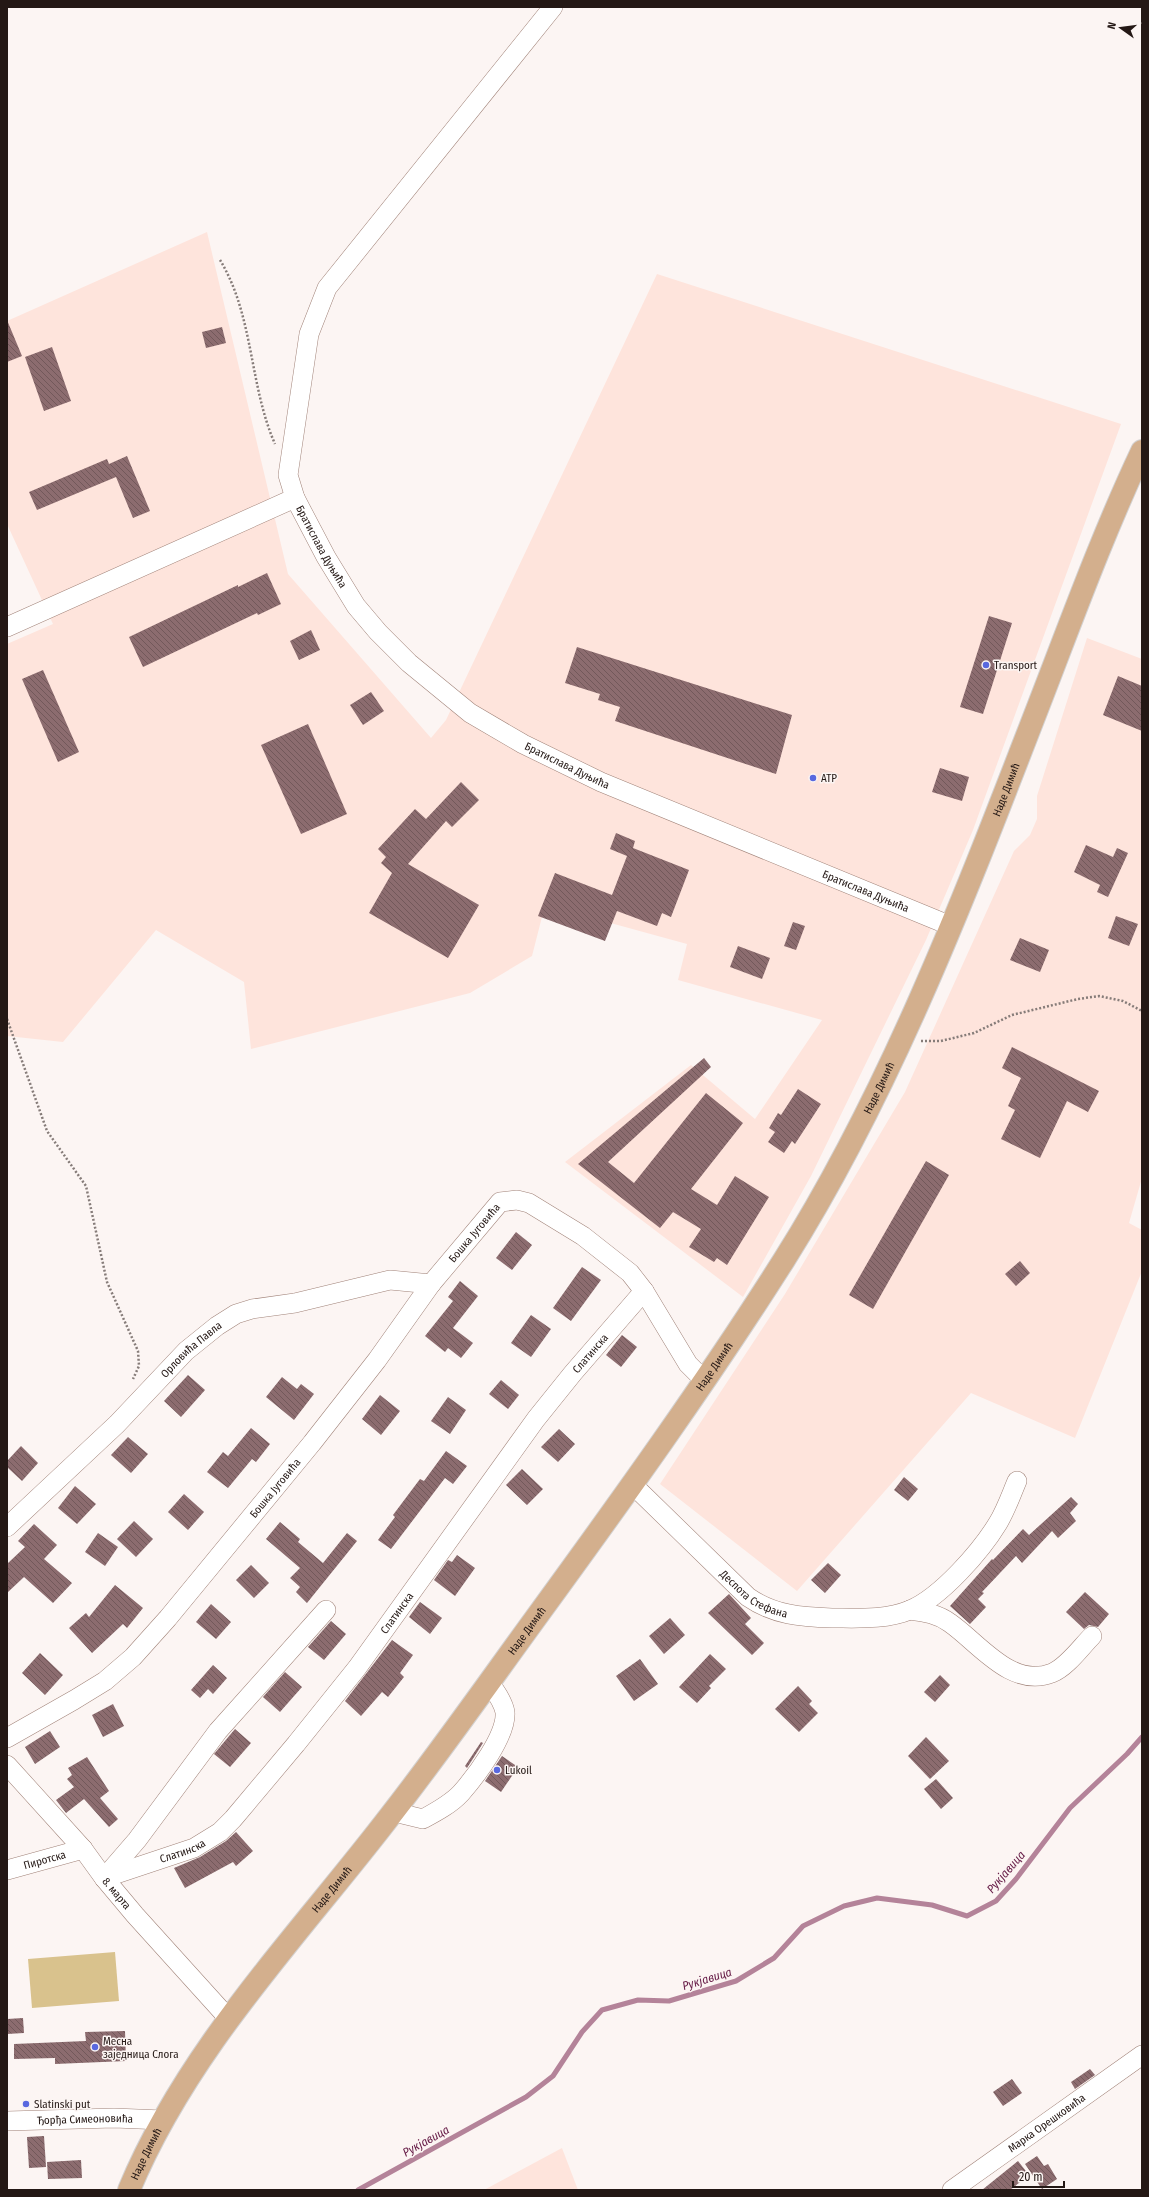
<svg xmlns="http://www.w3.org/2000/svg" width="1149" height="2197" viewBox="0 0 1149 2197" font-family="'Fira Sans Condensed',sans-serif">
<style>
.built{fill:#fee4dc}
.park{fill:#d9c28d}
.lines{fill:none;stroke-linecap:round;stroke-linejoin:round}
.stream{stroke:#b48399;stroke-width:5}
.building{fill:url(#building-back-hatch)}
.minor-casing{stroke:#a18379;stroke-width:20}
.major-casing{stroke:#d3d1d0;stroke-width:24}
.path{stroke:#867c79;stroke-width:2.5;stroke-dasharray:2 2;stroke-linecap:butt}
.minor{stroke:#fff;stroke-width:19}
.major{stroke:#d3af8d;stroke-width:22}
.poi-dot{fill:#5968df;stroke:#fcf5f3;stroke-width:1.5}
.labels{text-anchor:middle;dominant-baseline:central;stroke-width:3;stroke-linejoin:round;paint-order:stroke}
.street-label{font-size:11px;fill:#241815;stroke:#fcf5f3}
.poi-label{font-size:11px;fill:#241815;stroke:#fcf5f3;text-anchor:start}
.water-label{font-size:12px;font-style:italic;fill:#69204a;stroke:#fcf5f3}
</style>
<defs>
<pattern id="building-back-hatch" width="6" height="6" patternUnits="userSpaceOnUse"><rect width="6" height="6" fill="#8c6c6f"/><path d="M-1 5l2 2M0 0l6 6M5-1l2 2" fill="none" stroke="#72585a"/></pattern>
</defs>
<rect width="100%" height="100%" fill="#fcf5f3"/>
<g class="built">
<polygon points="207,232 288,574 431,738 446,720 657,274 1121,424 973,830 926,940 811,1176 743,1297 565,1162 691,1065 755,1119 822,1020 678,980 687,944 545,905 532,956 470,993 251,1049 244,982 156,930 63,1042 7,1036 7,644 53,624 7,524 7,321"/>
<polygon points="1087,638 1142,659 1142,1178 1129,1223 1142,1230 1142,1271 1075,1438 971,1393 797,1591 660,1484 785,1294 905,1092 1014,851 1030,835 1037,819 1037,796"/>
<polygon points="562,2148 578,2190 484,2190"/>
</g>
<polygon class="park" points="115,1952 119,2001 32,2008 28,1959"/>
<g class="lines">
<polyline class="stream" points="358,2190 526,2097 553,2076 582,2032 602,2010 638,2000 669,2001 736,1981 774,1958 803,1926 844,1906 877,1898 932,1905 967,1916 996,1901 1016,1879 1070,1808 1127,1754 1142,1737"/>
</g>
<g class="building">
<polygon points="7,320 22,356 7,362"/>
<polygon points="222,327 226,343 206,348 202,332"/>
<polygon points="52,347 71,401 44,411 25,357"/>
<polygon points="127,456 150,511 133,518 116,477 37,510 29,492 107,459 109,464"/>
<polygon points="267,573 281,604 258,615 257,613 143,667 129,637 238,585 238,587"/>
<polygon points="989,616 1012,623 983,714 960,707"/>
<polygon points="311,630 320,650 299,660 290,641"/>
<polygon points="577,647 792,715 776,774 615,721 620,707 598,700 600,694 565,683"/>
<polygon points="43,670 79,752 58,762 22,679"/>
<polygon points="1118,676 1142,686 1142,731 1103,715"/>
<polygon points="371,692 384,711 363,725 350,705"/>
<polygon points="308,724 347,814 301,834 261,745"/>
<polygon points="940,768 969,777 962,801 932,792"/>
<polygon points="461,782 479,800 452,827 446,821 408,864 479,905 448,958 369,913 392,873 381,863 386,857 378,849 415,809 426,819"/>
<polygon points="616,833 635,841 633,848 689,870 671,917 662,913 657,926 617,911 605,941 538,916 555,873 612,895 627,856 610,849"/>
<polygon points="1086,845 1113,857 1117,848 1128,853 1108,897 1097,892 1100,885 1074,872"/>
<polygon points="1116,916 1138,924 1129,946 1108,938"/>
<polygon points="793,922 805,926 796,950 784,946"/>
<polygon points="1020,938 1049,950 1040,972 1010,960"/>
<polygon points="738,946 770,958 762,979 730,967"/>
<polygon points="1012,1047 1099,1091 1088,1112 1067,1101 1040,1158 1001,1139 1015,1110 1008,1106 1021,1078 1002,1068"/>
<polygon points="704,1058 711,1067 608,1162 634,1183 706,1093 743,1123 691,1189 717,1205 735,1176 769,1197 727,1265 717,1258 714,1262 689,1247 701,1229 673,1212 660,1228 578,1164"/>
<polygon points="798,1089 821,1104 795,1144 792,1141 784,1153 768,1142 775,1132 769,1128 778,1113 781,1115"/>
<polygon points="926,1161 949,1175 873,1309 849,1295"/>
<polygon points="516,1232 532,1245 512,1270 496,1258"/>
<polygon points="1020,1261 1030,1273 1016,1286 1005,1274"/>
<polygon points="582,1267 601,1280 571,1321 553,1308"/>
<polygon points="460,1281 478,1296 453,1328 473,1343 461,1358 448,1348 445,1352 425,1336 453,1301 448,1297"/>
<polygon points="531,1315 551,1329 531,1357 511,1343"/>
<polygon points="622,1335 637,1347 621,1367 606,1355"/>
<polygon points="188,1375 205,1390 181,1417 164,1401"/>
<polygon points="282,1377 297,1389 301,1384 314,1394 294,1420 266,1397"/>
<polygon points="501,1380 519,1395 508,1409 489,1394"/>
<polygon points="380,1395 400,1411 381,1435 362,1419"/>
<polygon points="448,1397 466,1410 450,1434 431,1421"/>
<polygon points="251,1428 270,1444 256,1462 252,1459 228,1488 207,1472 223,1452 228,1456"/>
<polygon points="559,1429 575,1444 558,1462 541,1447"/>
<polygon points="128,1437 148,1454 131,1473 111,1455"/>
<polygon points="21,1446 38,1463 22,1481 7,1467 7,1461"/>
<polygon points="446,1451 467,1466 453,1484 445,1478 391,1549 378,1540 395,1517 393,1515 420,1479 424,1481"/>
<polygon points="522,1469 543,1489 527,1505 506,1485"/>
<polygon points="904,1477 918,1489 908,1501 894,1490"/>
<polygon points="75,1486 96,1504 77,1524 58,1508"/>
<polygon points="184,1494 204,1512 188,1530 168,1512"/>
<polygon points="1071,1497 1078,1504 1070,1513 1076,1521 1058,1538 1052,1531 1022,1563 1016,1556 982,1592 984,1593 978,1599 986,1607 970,1624 950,1606 992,1559 993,1560 1023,1529 1029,1535"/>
<polygon points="134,1521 153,1539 136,1557 117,1539"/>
<polygon points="280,1522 300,1539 298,1542 323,1563 347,1533 357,1541 307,1603 296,1592 300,1587 290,1578 300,1568 266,1539"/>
<polygon points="34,1524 57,1545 44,1559 72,1583 53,1603 24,1577 7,1593 7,1564 25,1547 18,1541"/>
<polygon points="98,1533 118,1547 105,1566 85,1552"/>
<polygon points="457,1555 475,1568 455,1596 434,1580 448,1560 452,1562"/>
<polygon points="828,1563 841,1575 825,1593 811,1580"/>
<polygon points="251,1565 269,1583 254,1598 236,1580"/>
<polygon points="115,1585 143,1608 127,1628 123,1624 92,1653 69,1628 86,1613 89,1617"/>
<polygon points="1085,1592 1109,1614 1098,1627 1089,1625 1084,1629 1066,1612"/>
<polygon points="729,1594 751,1618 745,1624 764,1643 752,1655 708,1613"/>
<polygon points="420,1602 442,1618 430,1634 409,1617"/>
<polygon points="211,1604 231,1622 216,1639 196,1622"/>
<polygon points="670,1618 685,1635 664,1654 649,1636"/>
<polygon points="331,1621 346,1634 324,1660 308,1647"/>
<polygon points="392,1640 413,1655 400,1673 404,1677 388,1697 382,1692 361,1716 345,1701"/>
<polygon points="40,1653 63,1675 45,1695 22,1673"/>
<polygon points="710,1654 726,1669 709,1686 711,1688 697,1703 679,1687"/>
<polygon points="640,1659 658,1684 634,1701 616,1676"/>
<polygon points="213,1665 227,1678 213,1694 208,1689 200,1698 191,1690"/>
<polygon points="285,1672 302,1687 280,1712 263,1697"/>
<polygon points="940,1675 950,1685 935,1702 924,1692"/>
<polygon points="798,1686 812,1701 809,1704 818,1713 799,1732 775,1709"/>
<polygon points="113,1704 124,1726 103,1737 92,1715"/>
<polygon points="235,1729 251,1743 230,1767 214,1754"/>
<polygon points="50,1731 60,1747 35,1764 25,1747"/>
<polygon points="926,1737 949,1761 930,1779 908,1756"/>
<polygon points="481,1742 483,1743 467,1768 465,1766"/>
<polygon points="502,1756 518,1767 501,1792 485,1781"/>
<polygon points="87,1757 109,1791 100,1798 118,1819 109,1827 84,1799 66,1813 56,1800 74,1787 67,1779 72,1775 68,1768"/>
<polygon points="936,1779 953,1798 941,1809 924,1789"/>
<polygon points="236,1832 253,1851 236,1866 233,1862 185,1888 174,1868 200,1857 226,1841"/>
<polygon points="23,2018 24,2033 7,2034 7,2019"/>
<polygon points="125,2031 126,2061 55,2064 55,2058 14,2059 14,2044 86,2041 85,2032"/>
<polygon points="1090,2069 1095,2075 1075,2089 1071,2082"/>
<polygon points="1012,2079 1022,2093 1003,2106 993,2092"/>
<polygon points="44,2136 46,2167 29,2168 27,2137"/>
<polygon points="1037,2156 1044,2166 1048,2164 1057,2179 1042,2189 1025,2164"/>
<polygon points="81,2160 82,2178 48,2179 47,2162"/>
<polygon points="1018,2161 1029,2175 1010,2190 982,2190"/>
</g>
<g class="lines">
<g class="minor-casing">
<g id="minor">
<path id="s1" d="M553,7L327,288L309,334L288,475L295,498L326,557L356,606L378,632L409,663L470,713L523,744L601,782L951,926"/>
<polyline points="7,627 295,498"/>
<path id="s2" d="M633,1485L748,1597C774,1615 801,1617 832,1618C857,1618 886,1620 910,1610C941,1597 981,1551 998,1523C1006,1510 1011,1495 1017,1481"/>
<path id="s3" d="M7,1527L117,1424L186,1351L217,1326L236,1314L252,1309L295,1303L390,1280L431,1284"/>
<path d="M910,1610C925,1612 938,1614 950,1623C979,1643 1011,1689 1052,1673C1067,1667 1081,1647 1092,1636"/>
<path id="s4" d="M7,1738L74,1700L105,1681L133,1657L168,1618L312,1443L377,1360L431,1284L500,1202L517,1200L529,1203L583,1236L630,1273L644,1291L688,1364L704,1380"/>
<path id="s5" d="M7,1765L83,1849L104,1878L135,1915L229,2019"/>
<path d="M394,1812L423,1819C436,1812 451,1804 461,1793C476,1776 507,1735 505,1712C503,1701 495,1691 489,1682"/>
<path id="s6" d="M7,1870L83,1849"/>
<polyline points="105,1877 137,1840 218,1731 326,1610"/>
<path id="s7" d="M104,1878L194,1848L220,1832L233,1819L296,1744L357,1668L536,1419L573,1373L644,1291"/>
<path id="s8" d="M7,2121L114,2118L163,2120"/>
<path id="s9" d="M952,2190L1142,2055"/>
</g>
</g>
<g class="major-casing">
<g id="major">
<path id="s10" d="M129,2190C188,2048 298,1936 390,1816C440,1752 487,1685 535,1619C621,1501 706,1383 784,1260C888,1095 961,906 1031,725C1067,633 1100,540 1142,451"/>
</g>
</g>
<g class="path">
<path d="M220,260C254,316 249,385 275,444"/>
<polyline points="7,1019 47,1131 86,1186 107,1282 138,1351 139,1366 133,1379"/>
<polyline points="921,1041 941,1041 974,1033 1012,1015 1078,999 1099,996 1123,1001 1142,1011"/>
</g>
<use href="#minor" class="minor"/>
<use href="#major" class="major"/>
</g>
<g class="poi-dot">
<circle cx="986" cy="665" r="4"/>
<circle cx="813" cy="778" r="4"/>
<circle cx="497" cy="1770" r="4"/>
<circle cx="95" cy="2047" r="4"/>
<circle cx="26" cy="2104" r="4"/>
</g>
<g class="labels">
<g class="street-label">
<text stroke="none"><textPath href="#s1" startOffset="632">Братислава Дуњића</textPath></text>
<text stroke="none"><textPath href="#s1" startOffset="968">Братислава Дуњића</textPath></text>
<text stroke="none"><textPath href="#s10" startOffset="1660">Наде Димић</textPath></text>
<text stroke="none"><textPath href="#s1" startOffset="1292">Братислава Дуњића</textPath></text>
<text stroke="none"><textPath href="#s10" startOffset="1336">Наде Димић</textPath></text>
<text stroke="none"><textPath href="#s4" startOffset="695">Бошка Југовића</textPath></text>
<text stroke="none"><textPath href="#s3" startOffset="256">Орловића Павла</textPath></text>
<text stroke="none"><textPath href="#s7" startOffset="731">Слатинска</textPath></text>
<text stroke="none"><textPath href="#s10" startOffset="1012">Наде Димић</textPath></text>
<text stroke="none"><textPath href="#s4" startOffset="371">Бошка Југовића</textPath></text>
<text stroke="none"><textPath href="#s2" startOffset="164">Деспота Стефана</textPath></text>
<text stroke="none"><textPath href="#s7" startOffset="407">Слатинска</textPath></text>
<text stroke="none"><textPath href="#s10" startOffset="688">Наде Димић</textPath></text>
<text stroke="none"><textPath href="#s7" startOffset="83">Слатинска</textPath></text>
<text stroke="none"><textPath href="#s6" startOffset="39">Пиротска</textPath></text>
<text stroke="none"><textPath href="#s10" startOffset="364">Наде Димић</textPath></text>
<text stroke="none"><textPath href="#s5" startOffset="169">8. марта</textPath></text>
<text stroke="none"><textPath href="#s8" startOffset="78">Ђорђа Симеоновића</textPath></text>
<text stroke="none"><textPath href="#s9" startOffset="116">Марка Орешковића</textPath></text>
<text stroke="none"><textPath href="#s10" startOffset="40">Наде Димић</textPath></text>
</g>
<g class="poi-label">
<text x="994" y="665">Transport</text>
<text x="821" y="778">ATP</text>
<text x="505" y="1770">Lukoil</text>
<text x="103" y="2041">Месна<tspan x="103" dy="13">заједница Слога</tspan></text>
<text x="34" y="2104">Slatinski put</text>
</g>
<g class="water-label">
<text transform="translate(1006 1872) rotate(-49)">Рукјавица</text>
<text transform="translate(707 1979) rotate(-17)">Рукјавица</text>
<text transform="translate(426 2141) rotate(-29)">Рукјавица</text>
</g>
</g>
<rect width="1149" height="2197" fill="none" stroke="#241815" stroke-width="16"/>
<g transform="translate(1121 28) rotate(284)" stroke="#fcf5f3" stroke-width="3" paint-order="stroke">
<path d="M0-3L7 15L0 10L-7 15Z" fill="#241815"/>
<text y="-6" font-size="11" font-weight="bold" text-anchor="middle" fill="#241815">N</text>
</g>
<path d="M1013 2181v6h51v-6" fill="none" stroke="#241815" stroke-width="2"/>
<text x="1019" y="2181" font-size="12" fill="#241815" stroke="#fcf5f3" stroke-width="3" paint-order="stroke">20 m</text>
</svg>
